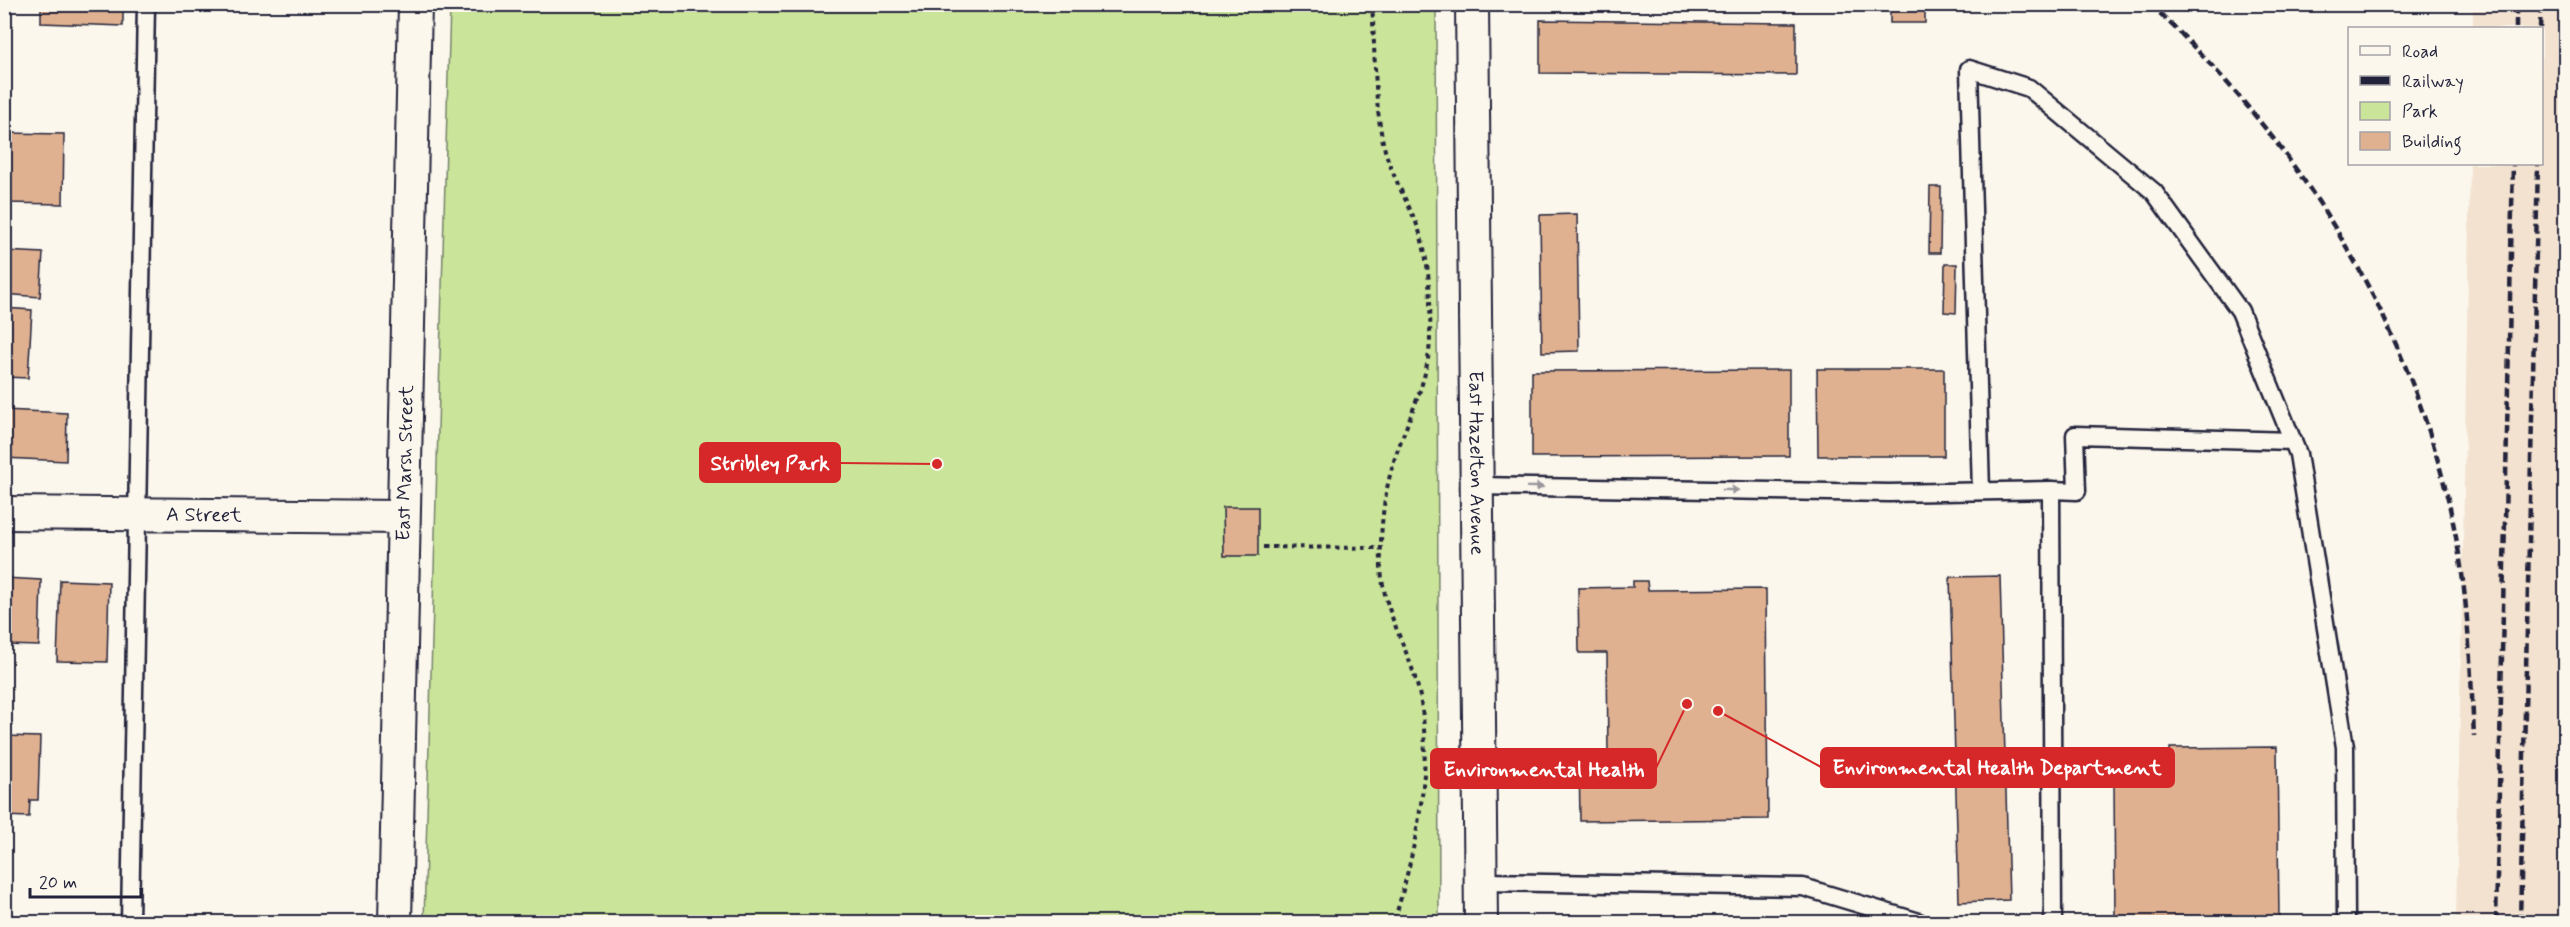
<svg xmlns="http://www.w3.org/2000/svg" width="2570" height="927" viewBox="0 0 2570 927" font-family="Mynerve,sans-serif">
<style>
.built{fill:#f3e2d0}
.green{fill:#cae49a;stroke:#76836a;stroke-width:1.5}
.building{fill:#dfb190;stroke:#22223b;stroke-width:1.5}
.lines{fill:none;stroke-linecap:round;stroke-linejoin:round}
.service-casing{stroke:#22223b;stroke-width:21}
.minor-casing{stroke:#22223b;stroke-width:36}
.path{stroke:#22223b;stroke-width:4;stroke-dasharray:4.5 4.5;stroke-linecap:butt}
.service{stroke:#fbf7ec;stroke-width:16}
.minor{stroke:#fbf7ec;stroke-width:32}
.rail{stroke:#22223b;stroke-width:4.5;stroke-dasharray:9 4.5;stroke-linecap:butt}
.oneway{fill:#99979c}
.labels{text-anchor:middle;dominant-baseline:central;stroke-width:4.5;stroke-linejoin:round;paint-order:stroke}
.street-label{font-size:20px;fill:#22223b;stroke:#fbf7ec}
.leader{fill:none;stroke:#d62828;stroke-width:2}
.callout-dot{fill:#d62828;stroke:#fbf7ec;stroke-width:2}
.callout{fill:#d62828;stroke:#d62828;stroke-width:2}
.callout-label{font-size:21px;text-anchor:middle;font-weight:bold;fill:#fff}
</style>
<rect width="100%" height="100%" fill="#fbf7ec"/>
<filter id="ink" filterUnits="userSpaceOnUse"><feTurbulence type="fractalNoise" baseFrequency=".0167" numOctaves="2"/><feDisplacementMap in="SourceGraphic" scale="12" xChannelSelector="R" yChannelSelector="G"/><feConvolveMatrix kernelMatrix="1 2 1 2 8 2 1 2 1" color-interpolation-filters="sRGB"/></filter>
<g filter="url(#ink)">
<polygon class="built" points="2473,5 2565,5 2565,922 2456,922 2470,164 2542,164 2542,28 2473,28"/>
<polygon class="green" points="450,5 1436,5 1439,922 424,922"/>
<g class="building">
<polygon points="41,4 123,4 123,26 41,23"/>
<rect x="1890" y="4" width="35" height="19"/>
<polygon points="1540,20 1796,23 1796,75 1540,73"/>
<polygon points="4,133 64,134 63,204 4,203"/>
<polygon points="1930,187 1941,187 1940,253 1929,253"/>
<polygon points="4,214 8,214 6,239 4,239"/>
<polygon points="1577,214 1579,351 1542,352 1540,215"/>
<polygon points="4,251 43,253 40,297 4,294"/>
<polygon points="1945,264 1957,264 1956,313 1944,312"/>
<polygon points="4,308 32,310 28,378 4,377"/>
<polygon points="1817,369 1944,369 1944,456 1818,456"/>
<polygon points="1789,370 1789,456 1532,457 1532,371"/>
<polygon points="4,410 67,413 66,461 4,458"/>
<polygon points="1223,507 1258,507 1258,556 1224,556"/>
<polygon points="2000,576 2009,900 1959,902 1950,577"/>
<polygon points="4,578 41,580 39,646 4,645"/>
<polygon points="60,580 109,582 107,662 57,661"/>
<polygon points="1633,581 1647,581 1648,590 1766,589 1768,819 1580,821 1579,755 1608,755 1607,653 1579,653 1578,588 1633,587"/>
<polygon points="4,736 40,737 38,800 30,800 29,817 4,816"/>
<polygon points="2277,747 2279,918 2115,920 2114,783 2171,782 2170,748"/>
</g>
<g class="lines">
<g class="service-casing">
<g id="service">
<polyline points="1477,486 1889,493 2051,490 2053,922"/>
<polyline points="2051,490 2077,491 2075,435 2293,441"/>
<polyline points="1981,491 1969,69 2029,88 2154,192 2240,311 2298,454 2345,747 2346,922"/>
<polyline points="1481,882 1803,887 1919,922"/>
<polyline points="130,922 146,4"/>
</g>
</g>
<g class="minor-casing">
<g id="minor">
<path id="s1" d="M1472,4L1481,922"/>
<path id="s2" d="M4,513L403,517"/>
<path id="s3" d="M395,922L415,4"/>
</g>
</g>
<g class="path">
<path d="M1372,4C1375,46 1374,102 1383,142C1389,171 1406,198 1417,225C1430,260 1431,300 1430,338C1429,383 1406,421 1393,464C1383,498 1380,532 1381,567C1383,616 1414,655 1421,703C1433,775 1414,854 1394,922"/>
<polyline points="1263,547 1381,548"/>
</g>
<use href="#service" class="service"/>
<use href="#minor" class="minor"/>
<g class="rail">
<path d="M2150,4C2310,152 2425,344 2460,560C2469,618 2471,678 2474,736"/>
<polyline points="2516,28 2516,4"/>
<polyline points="2540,28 2541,4"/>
<polyline points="2496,922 2513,164"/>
<polyline points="2520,922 2538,164"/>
</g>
</g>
<defs><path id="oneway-solid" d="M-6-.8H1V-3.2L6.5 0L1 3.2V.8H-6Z" transform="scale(1.5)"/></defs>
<g class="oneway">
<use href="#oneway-solid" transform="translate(1535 487) rotate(1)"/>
<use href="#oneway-solid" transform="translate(1730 490) rotate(1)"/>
</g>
</g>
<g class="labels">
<g class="street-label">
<text stroke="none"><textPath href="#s3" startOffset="459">East Marsh Street</textPath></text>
<text stroke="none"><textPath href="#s1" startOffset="459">East Hazelton Avenue</textPath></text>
<text stroke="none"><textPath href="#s2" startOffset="200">A Street</textPath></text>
</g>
</g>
<path class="leader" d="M937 464L840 463M1718 711L1821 767M1687 704L1656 768"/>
<g class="callout-dot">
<circle cx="937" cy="464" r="6"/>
<circle cx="1718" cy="711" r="6"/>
<circle cx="1687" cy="704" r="6"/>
</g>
<g class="callout">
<rect x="700" y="443" width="140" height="39" rx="6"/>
<rect x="1821" y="748" width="353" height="39" rx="6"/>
<rect x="1431" y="749" width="225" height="39" rx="6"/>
</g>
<g class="callout-label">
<text x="770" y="470">Stribley Park</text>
<text x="1997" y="774">Environmental Health Department</text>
<text x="1544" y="776">Environmental Health</text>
</g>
<rect width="2570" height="927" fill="none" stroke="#fbf7ec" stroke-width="24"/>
<rect x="12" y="12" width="2546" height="903" fill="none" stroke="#22223b" stroke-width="2" filter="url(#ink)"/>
<rect x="2348" y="27" width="195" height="138" fill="#fbf7ec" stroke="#a4a2a5" stroke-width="1.5"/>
<rect x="2360" y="46" width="30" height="9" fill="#fbf7ec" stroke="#a4a2a5" stroke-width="1.5"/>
<text x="2402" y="57" font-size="18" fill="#22223b">Road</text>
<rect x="2360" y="76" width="30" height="9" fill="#22223b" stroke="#a4a2a5" stroke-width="1.5"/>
<text x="2402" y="87" font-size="18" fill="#22223b">Railway</text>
<rect x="2360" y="102" width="30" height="18" fill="#cae49a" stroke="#a4a2a5" stroke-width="1.5"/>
<text x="2402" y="117" font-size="18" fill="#22223b">Park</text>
<rect x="2360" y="132" width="30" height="18" fill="#dfb190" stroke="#a4a2a5" stroke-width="1.5"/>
<text x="2402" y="147" font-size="18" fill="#22223b">Building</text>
<path d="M30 888v9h111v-9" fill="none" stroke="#22223b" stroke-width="3"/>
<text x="39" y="888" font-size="18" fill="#22223b" stroke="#fbf7ec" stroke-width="4.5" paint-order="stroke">20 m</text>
</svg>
